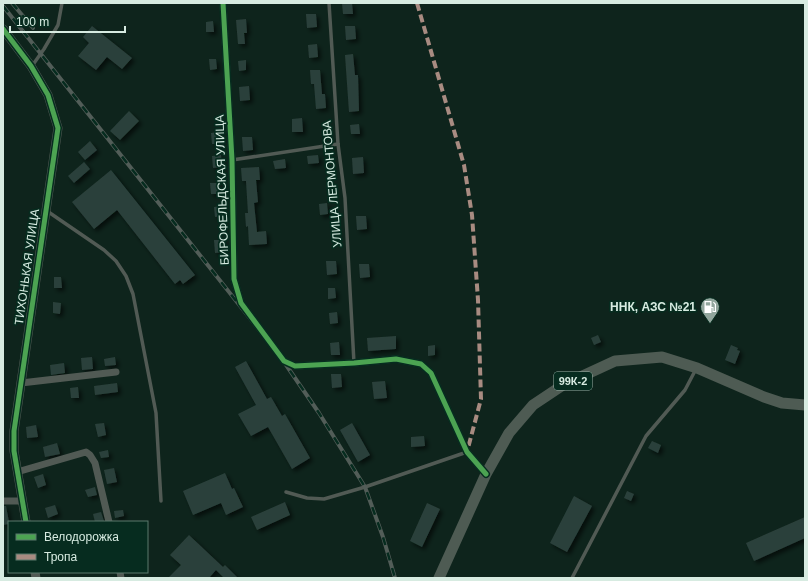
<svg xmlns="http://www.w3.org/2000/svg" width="808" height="581" viewBox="0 0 808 581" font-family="Arial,sans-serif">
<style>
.building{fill:#2b403b;filter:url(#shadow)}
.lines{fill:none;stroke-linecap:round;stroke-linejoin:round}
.service{stroke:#515a54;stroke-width:3.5}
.minor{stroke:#515a54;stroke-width:7}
.tertiary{stroke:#515a54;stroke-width:9}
.primary{stroke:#4e5b53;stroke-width:11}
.rail-casing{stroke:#525d58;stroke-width:4}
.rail{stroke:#062c1f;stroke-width:2.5;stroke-dasharray:8;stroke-linecap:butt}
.quiet{stroke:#a88b81;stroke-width:4;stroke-dasharray:8 4;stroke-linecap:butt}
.cycleway-casing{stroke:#062c1f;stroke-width:8}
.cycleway{stroke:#4ca352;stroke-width:5}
.labels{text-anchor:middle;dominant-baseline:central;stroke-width:3.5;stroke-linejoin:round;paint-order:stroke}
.shield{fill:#062c1f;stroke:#98b2a7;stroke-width:1}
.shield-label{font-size:11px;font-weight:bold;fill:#d7ebe1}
.street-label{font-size:12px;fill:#d7ebe1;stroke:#062c1f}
.poi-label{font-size:12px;font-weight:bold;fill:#d7ebe1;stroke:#062c1f;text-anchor:end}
</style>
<defs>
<filter id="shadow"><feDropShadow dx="3" dy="3" stdDeviation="2" flood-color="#0009"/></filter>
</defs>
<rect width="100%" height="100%" fill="#0e241c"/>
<g class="building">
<polygon points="342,3 352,3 353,14 343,14"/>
<polygon points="306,14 316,14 317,27 307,28"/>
<polygon points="246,19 247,33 244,33 245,44 238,44 236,20"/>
<polygon points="213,21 214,32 206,32 206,22"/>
<polygon points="92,26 132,58 122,69 107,57 96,70 78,56 89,43 83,37"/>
<polygon points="345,26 355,26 356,39 346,40"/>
<polygon points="317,44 318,57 309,58 308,45"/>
<polygon points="353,54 355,75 358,75 359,111 349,112 345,55"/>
<polygon points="209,59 216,59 217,69 210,70"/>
<polygon points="246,60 246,70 239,71 238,61"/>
<polygon points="310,70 320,70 322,94 325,94 326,108 316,109 314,84 311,84"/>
<polygon points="249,86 250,100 240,101 239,87"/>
<polygon points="129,111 139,121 120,140 110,131"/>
<polygon points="302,118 303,132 292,132 292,119"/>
<polygon points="359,124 360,134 351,134 350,125"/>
<polygon points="219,132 220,144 212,144 211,133"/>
<polygon points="242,137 252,137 253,150 243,151"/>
<polygon points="90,141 97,150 85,160 78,152"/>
<polygon points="221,155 222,167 213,168 212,156"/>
<polygon points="318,155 319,163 308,164 307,156"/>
<polygon points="363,157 364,173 353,174 352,158"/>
<polygon points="285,159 286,168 275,169 273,161"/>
<polygon points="84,162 90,169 74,183 68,176"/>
<polygon points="259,167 260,180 256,180 258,202 254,203 257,232 266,231 267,244 249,245 248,226 246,227 245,213 248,213 246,181 242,181 241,168"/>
<polygon points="111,170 195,275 183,284 180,280 175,284 117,210 94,229 72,202"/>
<polygon points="210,183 218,183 219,194 211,194"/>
<polygon points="327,203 328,214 320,215 319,204"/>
<polygon points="221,206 222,216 215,217 214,207"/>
<polygon points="356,216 366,216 367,229 357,230"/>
<polygon points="214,240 223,240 224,252 215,253"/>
<polygon points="326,261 336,261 337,274 327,275"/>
<polygon points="359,264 369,264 370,277 360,278"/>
<polygon points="54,277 61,277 62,288 54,288"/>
<polygon points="328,288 335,288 336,298 328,299"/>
<polygon points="53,302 61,303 60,314 53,313"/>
<polygon points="337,312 338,323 330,324 329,313"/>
<polygon points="598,335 601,342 594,345 591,338"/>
<polygon points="396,336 396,349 368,351 367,338"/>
<polygon points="339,342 340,355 331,355 330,343"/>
<polygon points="435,345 435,355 428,356 428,346"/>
<polygon points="731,345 738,348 737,350 740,351 735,364 725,360"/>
<polygon points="92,357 93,369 82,370 81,358"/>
<polygon points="115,357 116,365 105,366 104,359"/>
<polygon points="246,361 267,399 271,397 282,416 285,414 310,458 292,469 268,427 251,436 238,414 256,405 235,367"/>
<polygon points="64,363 65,373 51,375 50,365"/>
<polygon points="331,374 341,374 342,387 332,388"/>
<polygon points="385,381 387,398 374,399 372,382"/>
<polygon points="117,383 118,392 95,395 94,386"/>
<polygon points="78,387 79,398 71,398 70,388"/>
<polygon points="104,423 106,435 98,437 95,424"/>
<polygon points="352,423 370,455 358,462 340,430"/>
<polygon points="36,425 38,437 27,438 26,427"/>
<polygon points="424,436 425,446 411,447 411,437"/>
<polygon points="652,441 661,445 658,453 648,448"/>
<polygon points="57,443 60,454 45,457 43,447"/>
<polygon points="108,450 109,457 101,458 99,452"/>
<polygon points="114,468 117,482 107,484 104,470"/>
<polygon points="225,473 232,489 234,488 243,507 226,515 221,503 193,515 183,491"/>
<polygon points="43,474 46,485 38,488 34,477"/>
<polygon points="95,487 97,495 88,497 85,490"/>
<polygon points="627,491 634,494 631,501 624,498"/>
<polygon points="574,496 592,506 567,552 550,543"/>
<polygon points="285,502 290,515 257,530 251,517"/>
<polygon points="427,503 440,509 422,547 410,541"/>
<polygon points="55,505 58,514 48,518 45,508"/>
<polygon points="3,506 6,506 9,522 9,524 3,525"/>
<polygon points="123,510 124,516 115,518 114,511"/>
<polygon points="101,512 104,521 95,522 93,514"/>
<polygon points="805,517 805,538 754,561 746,543"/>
<polygon points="189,535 223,567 225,565 238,578 224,578 216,570 209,578 168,578 181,565 170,555"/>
</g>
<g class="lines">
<g class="service">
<polyline points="329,3 338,144 345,198 354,363"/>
<polyline points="32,66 44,49 58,25 62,3"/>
<polyline points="232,160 338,144"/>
<polyline points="47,211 104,250 116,261 126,276 133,294 156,413 161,501"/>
<polyline points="286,492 307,498 324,499 365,487 467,452"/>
<polyline points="572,578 646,436 685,390 696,369"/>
</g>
<g class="minor">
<polyline points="223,3 232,160 234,279 241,303 284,361 295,366 354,363 396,359 421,364 431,373 467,452 486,474"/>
<polyline points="21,383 116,372"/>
<polyline points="17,472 86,452 90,455 95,463 109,522"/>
<polyline points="3,501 22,501"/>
<polyline points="120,572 121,578"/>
</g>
<g class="tertiary">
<polyline points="3,29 31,66 48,95 58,128 14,431 14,451 26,522"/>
<polyline points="35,572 36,578"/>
</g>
<polyline class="primary" points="439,578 486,474 509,433 533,405 563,385 615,361 662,357 697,368 764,397 782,403 805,405"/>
<g class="rail-casing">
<g id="rail">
<polyline points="12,3 33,28"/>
<polyline points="3,6 282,359 319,413 365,487 383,537 395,578"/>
</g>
</g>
<use href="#rail" class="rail"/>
<polyline class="quiet" points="417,3 464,165 472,215 478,300 481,399 467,452"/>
<g class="cycleway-casing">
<g id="cycleway">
<polyline points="223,3 232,160 234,279 241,303 284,361 295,366 354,363 396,359 421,364 431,373 467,452 486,474"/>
<polyline points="3,29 31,66 48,95 58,128 14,431 14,451 26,522"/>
</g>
</g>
<use href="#cycleway" class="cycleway"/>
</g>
<defs>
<g id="fuel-pin" transform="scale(1)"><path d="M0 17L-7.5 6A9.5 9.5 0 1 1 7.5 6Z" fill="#91a59c" stroke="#062c1f"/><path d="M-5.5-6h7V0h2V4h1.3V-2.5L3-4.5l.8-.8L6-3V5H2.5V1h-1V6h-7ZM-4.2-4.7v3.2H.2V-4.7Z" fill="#fff"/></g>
</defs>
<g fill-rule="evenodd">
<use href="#fuel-pin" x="710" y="307"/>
</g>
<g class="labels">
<rect class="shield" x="554" y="372" width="38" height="18" rx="3"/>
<g class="shield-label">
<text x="573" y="381">99К-2</text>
</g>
<g class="street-label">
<text transform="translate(332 184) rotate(-95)">УЛИЦА ЛЕРМОНТОВА</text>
<text transform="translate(222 190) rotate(-92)">БИРОФЕЛЬДСКАЯ УЛИЦА</text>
<text transform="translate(27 267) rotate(-82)">ТИХОНЬКАЯ УЛИЦА</text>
</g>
<g class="poi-label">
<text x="696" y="307">ННК, АЗС №21</text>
</g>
</g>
<rect width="808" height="581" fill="none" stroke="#d7ebe1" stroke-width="8"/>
<rect x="8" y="521" width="140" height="52" fill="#062c1f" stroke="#5a786d"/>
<rect x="16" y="534" width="20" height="6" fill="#4ca352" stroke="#5a786d"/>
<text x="44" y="541" font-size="12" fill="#d7ebe1">Велодорожка</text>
<rect x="16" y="554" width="20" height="6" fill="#a88b81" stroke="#5a786d"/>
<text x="44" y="561" font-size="12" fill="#d7ebe1">Тропа</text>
<path d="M10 26v6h115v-6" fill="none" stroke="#d7ebe1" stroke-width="2"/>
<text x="16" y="26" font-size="12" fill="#d7ebe1" stroke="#062c1f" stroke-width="3" paint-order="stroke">100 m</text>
</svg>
